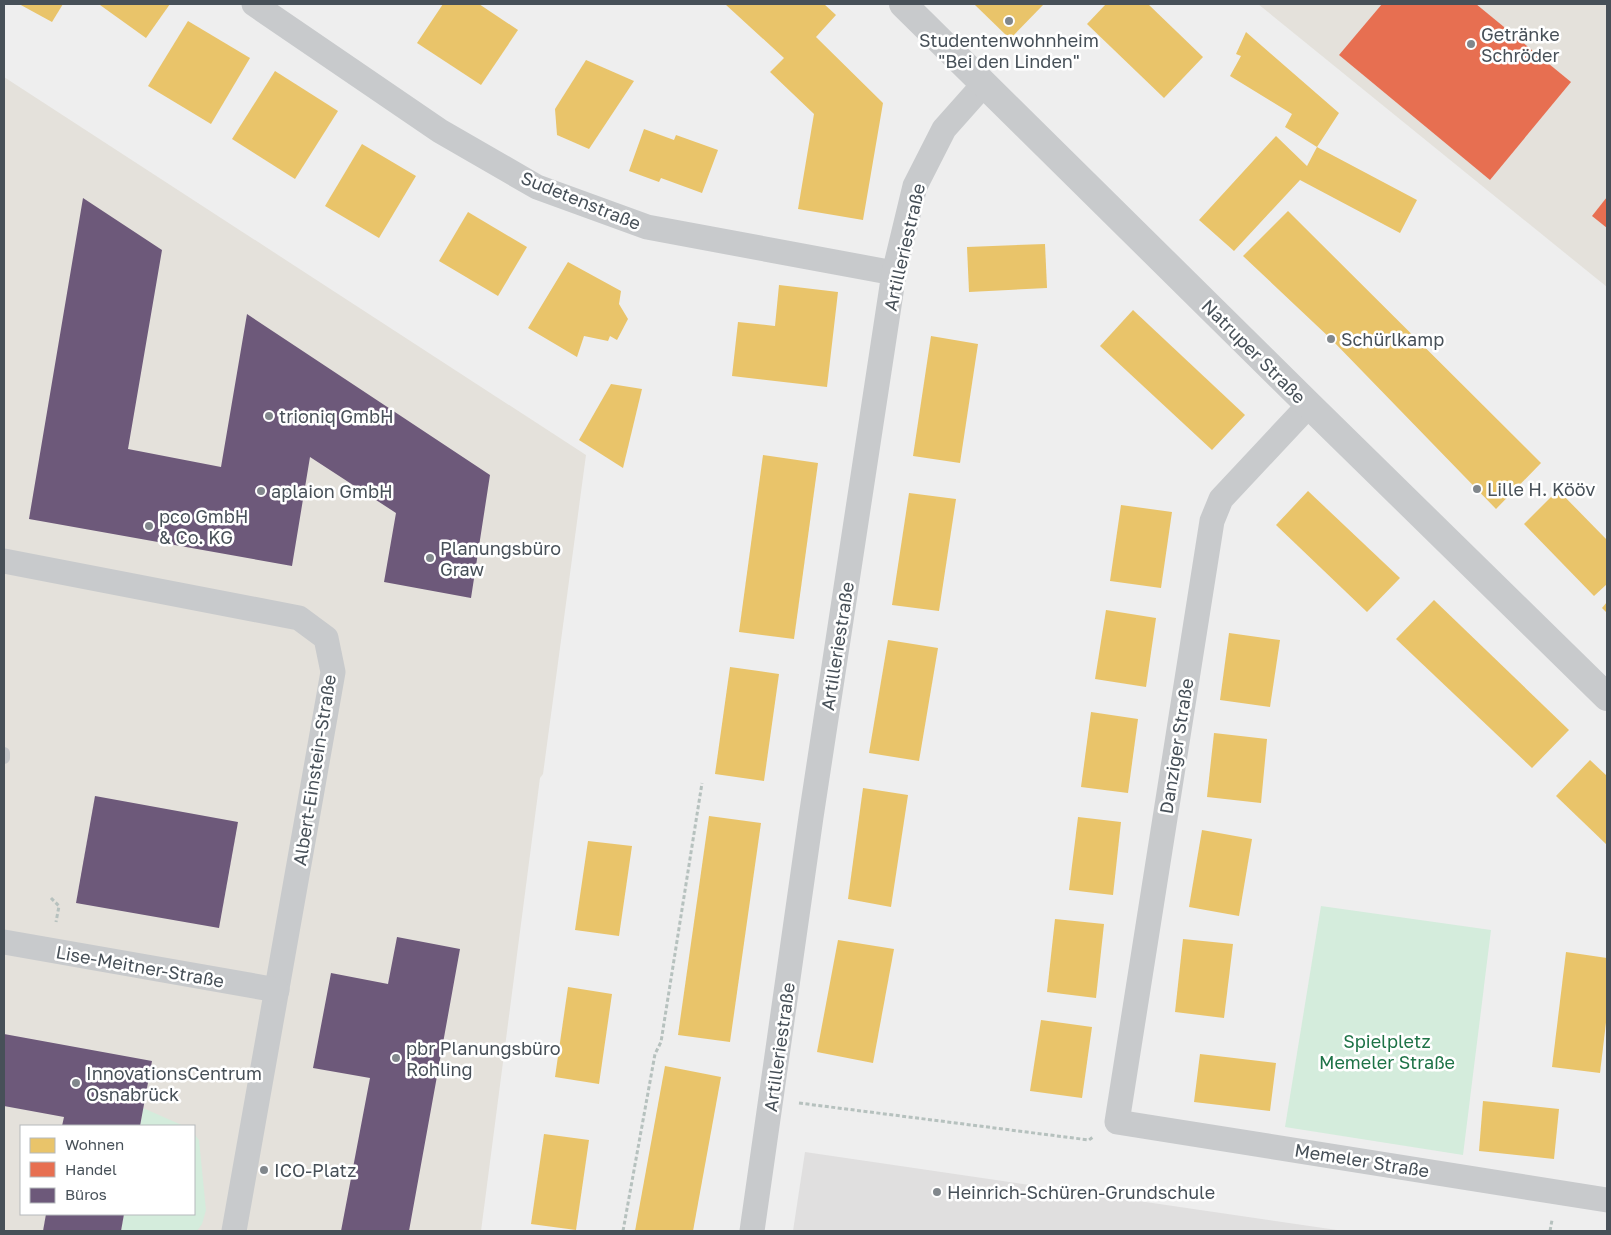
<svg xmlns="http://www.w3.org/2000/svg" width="1611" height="1235" viewBox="0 0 1611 1235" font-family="'Golos Text',sans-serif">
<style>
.commercial{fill:#e4e1db;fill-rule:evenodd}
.education{fill:#e0dfdf}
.green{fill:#d4ecdc}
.homes{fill:#e9c46a}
.shops{fill:#e76f51}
.offices{fill:#6d597a}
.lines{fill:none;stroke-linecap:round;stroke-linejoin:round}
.path{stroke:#b6c1be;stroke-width:3;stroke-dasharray:4 2.5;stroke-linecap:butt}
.service{stroke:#c8cacc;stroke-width:12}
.minor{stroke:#c8cacc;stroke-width:25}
.tertiary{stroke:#c8cacc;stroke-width:28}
.poi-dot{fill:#81878c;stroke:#fff;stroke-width:2}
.labels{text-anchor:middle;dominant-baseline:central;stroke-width:5;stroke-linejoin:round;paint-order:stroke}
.poi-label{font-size:18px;fill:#475058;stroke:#fff;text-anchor:start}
.street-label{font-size:18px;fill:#475058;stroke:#fff}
.park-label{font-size:18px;fill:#1e7347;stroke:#fff}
</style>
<rect width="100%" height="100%" fill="#eee"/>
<g class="commercial">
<polygon points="1258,4 1607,4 1607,287 1497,198"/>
<path d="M4,77L586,455L543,774L540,778L481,1231H4ZM21,1126H194V1214H21Z"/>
</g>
<polygon class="education" points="805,1152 1344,1231 793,1231"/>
<g class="green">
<polygon points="1321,906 1491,930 1463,1155 1285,1127"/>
<polygon points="143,1108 184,1126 140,1126"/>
<polygon points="194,1134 199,1140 206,1210 202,1224 197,1231 121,1231 124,1214 194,1214"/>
</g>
<g class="homes">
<polygon points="19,4 63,4 52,22"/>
<polygon points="101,4 170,4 146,38 100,5"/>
<polygon points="443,4 479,4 518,30 481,85 417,43"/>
<polygon points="725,4 824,4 836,15 816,37 883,103 863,220 798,209 814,114 770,72 784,58"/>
<polygon points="974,4 1044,4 1010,39"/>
<polygon points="1106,4 1148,4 1203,57 1164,98 1087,24"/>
<polygon points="188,21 250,58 211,124 148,86"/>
<polygon points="1246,32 1339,113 1317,147 1285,127 1292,114 1230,76 1241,56 1236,54"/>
<polygon points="586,60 634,81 589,149 557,135 555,109"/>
<polygon points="275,71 338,111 295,179 232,139"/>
<polygon points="644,129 674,140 676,135 718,150 702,193 661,178 659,182 629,171"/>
<polygon points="1276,136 1307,166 1317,147 1417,200 1400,233 1300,180 1234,251 1199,220"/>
<polygon points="362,144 416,176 379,238 325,206"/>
<polygon points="1288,211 1541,463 1496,509 1331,339 1243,256"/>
<polygon points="468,212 527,247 498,296 439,261"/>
<polygon points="1045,244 1047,288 969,292 967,247"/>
<polygon points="568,262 621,291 619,304 628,319 617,340 610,336 608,341 584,336 577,357 528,328"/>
<polygon points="779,285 838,292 827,387 732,376 738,322 775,326"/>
<polygon points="1133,310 1245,415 1212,450 1100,346"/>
<polygon points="931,336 978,344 960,463 913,456"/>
<polygon points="611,384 642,389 623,468 579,440"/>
<polygon points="763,455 818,463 794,639 739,632"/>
<polygon points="1558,490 1607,540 1607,584 1594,596 1524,524"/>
<polygon points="1308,491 1400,578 1367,612 1276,525"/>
<polygon points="909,493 956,499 939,611 892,605"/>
<polygon points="1121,505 1172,512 1161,588 1110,581"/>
<polygon points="1434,600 1569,730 1532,768 1396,639"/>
<polygon points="1607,602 1607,613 1602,608"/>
<polygon points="1106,610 1156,618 1146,687 1095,679"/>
<polygon points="1229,633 1280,640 1270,707 1220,700"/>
<polygon points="888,640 938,648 919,761 869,753"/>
<polygon points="730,667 779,674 764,781 715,774"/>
<polygon points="1091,712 1138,719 1128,793 1081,787"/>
<polygon points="1214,733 1267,739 1261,803 1207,797"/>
<polygon points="1590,760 1607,776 1607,845 1556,796"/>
<polygon points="863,788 908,795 891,907 848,899"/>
<polygon points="709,816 761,823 730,1042 678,1035"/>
<polygon points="1078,817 1121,822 1113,895 1069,890"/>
<polygon points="1202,830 1252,839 1239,916 1189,907"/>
<polygon points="588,841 632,846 619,936 575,930"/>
<polygon points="1055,919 1104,924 1096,998 1047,992"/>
<polygon points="1183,939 1233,944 1224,1018 1175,1012"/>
<polygon points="838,940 894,949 873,1063 817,1052"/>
<polygon points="1566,952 1607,958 1607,1014 1600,1073 1552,1067"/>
<polygon points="568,987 612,994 599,1084 555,1077"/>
<polygon points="1041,1020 1092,1027 1082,1098 1030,1091"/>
<polygon points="1200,1054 1276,1063 1270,1111 1194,1102"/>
<polygon points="665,1066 721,1077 693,1231 635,1231"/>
<polygon points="1483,1101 1559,1109 1554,1159 1479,1151"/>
<polygon points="544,1134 589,1140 576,1230 531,1224"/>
</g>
<g class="shops">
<polygon points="1382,4 1476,4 1571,82 1490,180 1339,55"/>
<polygon points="1607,197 1607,228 1592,216"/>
</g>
<g class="offices">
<polygon points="83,198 162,250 128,449 221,467 247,314 490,475 471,598 384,582 396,513 310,457 292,566 29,519"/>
<polygon points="95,796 238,822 219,928 76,903"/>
<polygon points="397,937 460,949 409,1231 341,1231 370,1078 313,1068 331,973 388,984"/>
<polygon points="4,1034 152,1061 140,1126 62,1126 64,1117 4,1106"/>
<polygon points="46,1214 124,1214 121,1231 43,1231"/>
</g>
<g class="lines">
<g class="path">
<polyline points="51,898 59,906 56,922"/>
<polyline points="799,1103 1089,1140 1093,1137"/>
<polyline points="623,1231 655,1054 661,1042 702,783"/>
<polyline points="1550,1231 1552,1220"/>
</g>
<polyline class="service" points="4,753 4,758"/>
<g class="minor">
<polyline points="254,4 440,131 537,187 647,227 894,273"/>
<polyline points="1309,405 1221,499 1212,521 1117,1122 1607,1200"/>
<polyline points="4,561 299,618 326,638 333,672 234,1231"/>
<polyline points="4,942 277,990"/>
<polyline points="752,1231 811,817 894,273 915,186 944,129 984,84"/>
</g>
<polyline class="tertiary" points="903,4 1309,405 1607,697"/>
</g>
<g class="poi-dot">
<circle cx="1009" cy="21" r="5"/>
<circle cx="1471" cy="44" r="5"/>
<circle cx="1331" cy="339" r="5"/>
<circle cx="269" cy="416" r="5"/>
<circle cx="1477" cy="489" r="5"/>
<circle cx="261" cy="491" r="5"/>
<circle cx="149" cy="526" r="5"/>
<circle cx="430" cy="558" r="5"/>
<circle cx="396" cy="1058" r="5"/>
<circle cx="76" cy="1083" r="5"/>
<circle cx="264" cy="1170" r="5"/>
<circle cx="937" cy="1192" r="5"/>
</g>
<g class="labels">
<g class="poi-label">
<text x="1481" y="34">Getränke<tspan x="1481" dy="21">Schröder</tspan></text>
<text x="1009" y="40" text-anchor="middle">Studentenwohnheim<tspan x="1009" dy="21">"Bei den Linden"</tspan></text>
<text x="1341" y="339">Schürlkamp</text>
<text x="279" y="416">trioniq GmbH</text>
<text x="1487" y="489">Lille H. Kööv</text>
<text x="271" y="491">aplaion GmbH</text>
<text x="159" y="516">pco GmbH<tspan x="159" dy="21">&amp; Co. KG</tspan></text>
<text x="440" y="548">Planungsbüro<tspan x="440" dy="21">Graw</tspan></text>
<text x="406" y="1048">pbr Planungsbüro<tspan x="406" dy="21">Rohling</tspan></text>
<text x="86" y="1073">InnovationsCentrum<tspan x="86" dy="21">Osnabrück</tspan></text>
<text x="274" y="1170">ICO-Platz</text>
<text x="947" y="1192">Heinrich-Schüren-Grundschule</text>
</g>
<g class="street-label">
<text transform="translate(581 200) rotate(22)">Sudetenstraße</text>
<text transform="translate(904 247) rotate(-77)">Artilleriestraße</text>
<text transform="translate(1254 351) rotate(45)">Natruper Straße</text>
<text transform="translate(837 646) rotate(-81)">Artilleriestraße</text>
<text transform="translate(1176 746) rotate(-81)">Danziger Straße</text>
<text transform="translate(314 770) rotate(-81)">Albert-Einstein-Straße</text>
<text transform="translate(140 966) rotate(10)">Lise-Meitner-Straße</text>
<text transform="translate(779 1047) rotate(-82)">Artilleriestraße</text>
<text transform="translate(1362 1160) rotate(9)">Memeler Straße</text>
</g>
<g class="park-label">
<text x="1387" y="1041">Spielpletz<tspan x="1387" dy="21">Memeler Straße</tspan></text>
</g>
</g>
<rect width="1611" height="1235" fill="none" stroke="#475058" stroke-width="10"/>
<rect x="20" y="1125" width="175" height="90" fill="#ffffff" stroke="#b5b9bc"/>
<rect x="30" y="1138" width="25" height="15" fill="#e9c46a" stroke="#b5b9bc"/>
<text x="65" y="1150" font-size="15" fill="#475058">Wohnen</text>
<rect x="30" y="1162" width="25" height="15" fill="#e76f51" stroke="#b5b9bc"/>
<text x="65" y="1175" font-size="15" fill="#475058">Handel</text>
<rect x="30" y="1188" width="25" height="15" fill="#6d597a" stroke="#b5b9bc"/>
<text x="65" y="1200" font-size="15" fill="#475058">Büros</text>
</svg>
